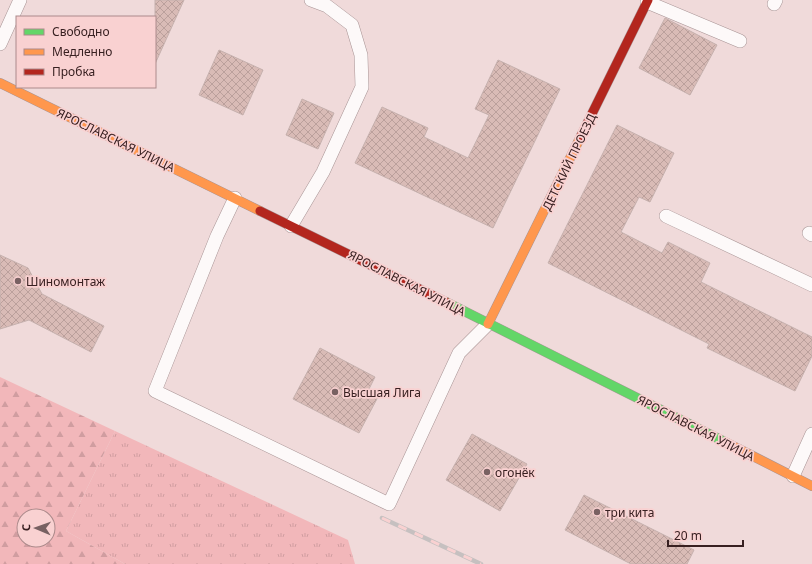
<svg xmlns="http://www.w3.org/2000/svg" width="812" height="564" viewBox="0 0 812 564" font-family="'Noto Sans',sans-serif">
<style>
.grass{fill:url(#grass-tufts)}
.forest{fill:url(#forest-firs);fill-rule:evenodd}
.building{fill:url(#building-cross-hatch);stroke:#c6b1ae}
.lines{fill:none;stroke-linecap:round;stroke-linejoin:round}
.lane-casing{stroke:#a89495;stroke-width:14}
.fast-casing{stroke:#a89495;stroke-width:10}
.slow-casing{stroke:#a89495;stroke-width:10}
.jam-casing{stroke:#a89495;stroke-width:10}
.lane{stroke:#fdf9f9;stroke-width:13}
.fast{stroke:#63d668;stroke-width:9}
.slow{stroke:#ff974d;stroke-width:9}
.jam{stroke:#b3261e;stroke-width:9}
.rail-casing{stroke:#c6c0c0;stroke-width:4.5}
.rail{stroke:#f9d1d1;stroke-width:3;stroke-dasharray:9;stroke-linecap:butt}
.poi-dot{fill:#786162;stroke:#f9d1d1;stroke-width:1.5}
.labels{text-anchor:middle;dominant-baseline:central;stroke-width:3.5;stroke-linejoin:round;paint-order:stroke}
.street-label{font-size:12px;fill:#382021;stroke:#f9d1d1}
.poi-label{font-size:12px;fill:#382021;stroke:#f9d1d1;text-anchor:start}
</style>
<defs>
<pattern id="grass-tufts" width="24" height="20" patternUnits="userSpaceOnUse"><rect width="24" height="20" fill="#f2b7ba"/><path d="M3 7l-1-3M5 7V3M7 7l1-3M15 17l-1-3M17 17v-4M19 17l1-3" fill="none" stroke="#d09da0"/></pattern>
<pattern id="forest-firs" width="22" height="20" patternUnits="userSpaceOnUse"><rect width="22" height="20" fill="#f2b7ba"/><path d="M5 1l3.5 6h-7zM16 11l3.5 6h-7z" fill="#d09da0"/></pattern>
<pattern id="building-cross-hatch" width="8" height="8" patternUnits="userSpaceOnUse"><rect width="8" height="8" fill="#d9bbb6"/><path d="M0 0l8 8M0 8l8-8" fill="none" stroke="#bba09c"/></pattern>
</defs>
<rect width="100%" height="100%" fill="#f0dada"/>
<polygon class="grass" points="115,431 348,540 355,564 125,564 66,531"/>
<path class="forest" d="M0,377L115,431L66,531L125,564H0ZM24,516H48V540H24Z"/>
<g class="building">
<polygon points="155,0 184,0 155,64"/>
<polygon points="665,18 717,45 690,95 639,68"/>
<polygon points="219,50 263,70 243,115 199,95"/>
<polygon points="498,60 560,89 493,228 355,163 382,107 428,128 424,137 468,158 489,115 475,109"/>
<polygon points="302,99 334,113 318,149 286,135"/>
<polygon points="617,125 674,153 650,202 639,197 621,232 662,253 668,242 710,263 701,282 812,337 812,356 795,391 707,348 709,344 548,263"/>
<polygon points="0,255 28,268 42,294 104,326 91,352 29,320 0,329"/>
<polygon points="320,348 375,377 369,389 379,395 359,433 293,399"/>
<polygon points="472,434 527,464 500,511 446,480"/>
<polygon points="584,495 694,550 687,564 631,564 565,530"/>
</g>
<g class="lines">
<g class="lane-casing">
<g id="lane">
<polyline points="647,2 740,41"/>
<polyline points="774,4 776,0"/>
<polyline points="0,44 20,0"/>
<polyline points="235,198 217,236 155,391 389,504 459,353 488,324"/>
<polyline points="666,216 812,285"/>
<polyline points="291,226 323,172 362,87 361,55 352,25 327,6 311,0"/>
<polyline points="809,233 812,235"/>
<polyline points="793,476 812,434"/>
</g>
</g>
<g class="fast-casing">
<polyline id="fast" points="446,302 727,443"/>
</g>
<g class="slow-casing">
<g id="slow">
<polyline points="0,83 260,211"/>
<polyline points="488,324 581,136"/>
<polyline points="727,443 812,486"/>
</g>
</g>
<g class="jam-casing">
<g id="jam">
<polyline points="581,136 648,0"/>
<polyline points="260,211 446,302"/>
</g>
</g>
<use href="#lane" class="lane"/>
<use href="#fast" class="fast"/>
<use href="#slow" class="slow"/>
<use href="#jam" class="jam"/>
<g class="rail-casing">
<polyline id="rail" points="382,518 481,564"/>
</g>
<use href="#rail" class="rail"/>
</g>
<g class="poi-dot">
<circle cx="18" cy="281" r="4"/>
<circle cx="335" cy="392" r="4"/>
<circle cx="487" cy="472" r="4"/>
<circle cx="597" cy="512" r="4"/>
</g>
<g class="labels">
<g class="street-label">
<text transform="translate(116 140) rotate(26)">ЯРОСЛАВСКАЯ УЛИЦА</text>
<text transform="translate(569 162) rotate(-64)">ДЕТСКИЙ ПРОЕЗД</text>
<text transform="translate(407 283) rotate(27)">ЯРОСЛАВСКАЯ УЛИЦА</text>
<text transform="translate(696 428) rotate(27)">ЯРОСЛАВСКАЯ УЛИЦА</text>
</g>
<g class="poi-label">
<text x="26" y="281">Шиномонтаж</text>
<text x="343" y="392">Высшая Лига</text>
<text x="495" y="472">огонёк</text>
<text x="605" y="512">три кита</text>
</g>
</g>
<rect x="16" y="16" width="140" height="72" fill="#f9d1d1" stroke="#ac8a8b"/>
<rect x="24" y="29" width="20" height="6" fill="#63d668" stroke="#ac8a8b"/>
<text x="52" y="36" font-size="12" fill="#382021">Свободно</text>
<rect x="24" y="49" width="20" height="6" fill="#ff974d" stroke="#ac8a8b"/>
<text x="52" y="56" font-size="12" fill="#382021">Медленно</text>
<rect x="24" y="69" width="20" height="6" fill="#b3261e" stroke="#ac8a8b"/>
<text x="52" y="76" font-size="12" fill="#382021">Пробка</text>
<g transform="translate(36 528) rotate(272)"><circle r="19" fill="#f9d1d1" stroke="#ac8a8b"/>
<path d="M0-3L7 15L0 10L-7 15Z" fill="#786162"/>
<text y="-6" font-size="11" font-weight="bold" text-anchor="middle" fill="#382021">С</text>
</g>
<path d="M668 540v6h75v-6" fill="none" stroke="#382021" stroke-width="2"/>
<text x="674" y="540" font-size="12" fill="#382021" stroke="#f9d1d1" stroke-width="3" paint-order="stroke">20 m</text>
</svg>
